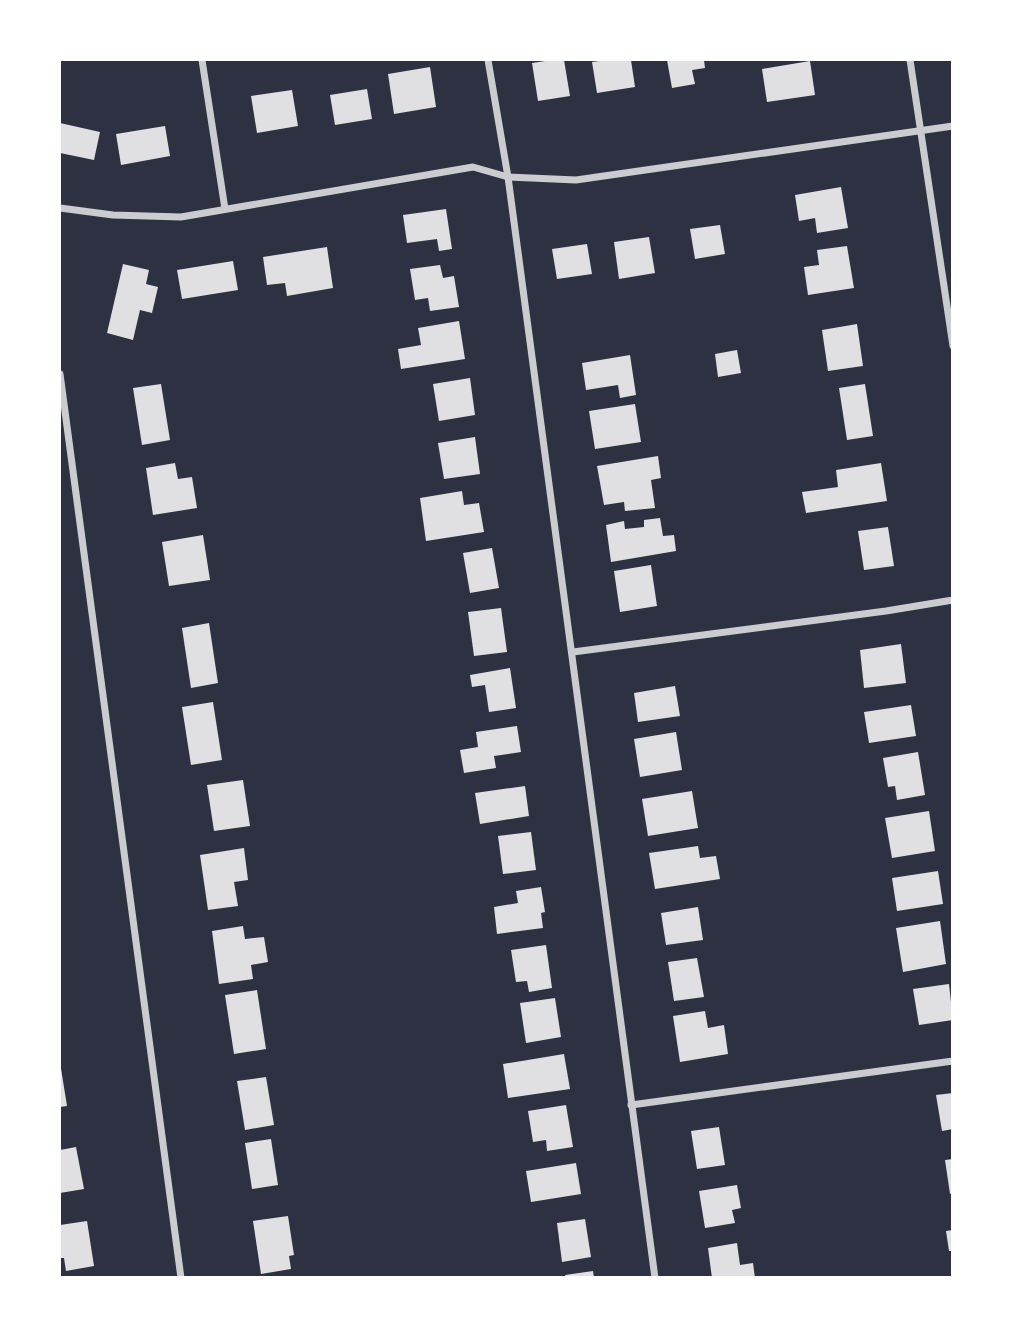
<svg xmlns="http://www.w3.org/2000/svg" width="1012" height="1337" viewBox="0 0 1012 1337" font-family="'Noto Serif',serif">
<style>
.building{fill:#e0e0e3}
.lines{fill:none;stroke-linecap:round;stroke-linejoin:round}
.minor{stroke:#caccd0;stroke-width:7}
</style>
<rect width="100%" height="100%" fill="#2d3142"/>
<g class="building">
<polygon points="552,60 564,60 570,96 538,101 532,63"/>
<polygon points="607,60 631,60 635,87 597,93 592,62"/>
<polygon points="667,60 704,60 705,68 692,70 695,84 672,88"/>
<polygon points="810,61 815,95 767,102 762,69"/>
<polygon points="430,67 436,107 394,114 388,74"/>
<polygon points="367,89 372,119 335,125 330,95"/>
<polygon points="292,90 298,126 257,133 251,96"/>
<polygon points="60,123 100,132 94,160 60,153"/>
<polygon points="165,126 170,156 121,165 116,134"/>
<polygon points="841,187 848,228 817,233 815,218 799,221 795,195"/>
<polygon points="446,209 452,249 439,251 437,239 407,243 403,215"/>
<polygon points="720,225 725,254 695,259 690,229"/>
<polygon points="649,237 655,273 619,279 614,242"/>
<polygon points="587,244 592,274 557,279 552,249"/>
<polygon points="847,246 854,288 808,295 804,267 819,265 817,250"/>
<polygon points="327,247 333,288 287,296 285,283 267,285 263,257"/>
<polygon points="233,261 238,290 182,299 177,270"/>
<polygon points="123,264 149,270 146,284 158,287 152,313 140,310 133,340 107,333"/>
<polygon points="440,265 443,278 454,276 459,307 430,311 428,298 415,300 410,269"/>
<polygon points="459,321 465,359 401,369 398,349 421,345 418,328"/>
<polygon points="857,324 863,366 828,371 822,330"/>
<polygon points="737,350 741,373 718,377 715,354"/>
<polygon points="630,355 636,395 620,398 618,385 586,390 582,363"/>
<polygon points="470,378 475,415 439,421 433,384"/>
<polygon points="161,384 170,440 142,445 133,388"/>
<polygon points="865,384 873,436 847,440 839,388"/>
<polygon points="635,404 641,442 595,449 589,411"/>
<polygon points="475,437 480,474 444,479 438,443"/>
<polygon points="658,456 661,478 651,480 655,508 625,511 624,502 604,505 597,466"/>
<polygon points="175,463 178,479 192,477 197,508 153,515 146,468"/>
<polygon points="881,463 887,501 806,513 802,492 838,487 836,470"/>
<polygon points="462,491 464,505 479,503 484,532 426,541 420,498"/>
<polygon points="660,518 663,536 674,535 676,551 611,562 606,525 624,521 625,529 644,527 644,520"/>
<polygon points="888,527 894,566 864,570 858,531"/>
<polygon points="203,535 210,580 169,586 162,542"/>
<polygon points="492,548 499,588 470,593 463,553"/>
<polygon points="651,565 657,606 620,612 614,571"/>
<polygon points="501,608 507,652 474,656 468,612"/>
<polygon points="209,623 218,683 191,688 182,628"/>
<polygon points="901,644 906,683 864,688 860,650"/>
<polygon points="510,668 516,708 489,712 485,685 472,687 470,675"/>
<polygon points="675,686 680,716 638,722 634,693"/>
<polygon points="213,702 222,760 191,765 182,707"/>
<polygon points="911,705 916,736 869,743 864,712"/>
<polygon points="517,726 521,752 494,756 496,768 464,773 460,750 478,747 476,732"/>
<polygon points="676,732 682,770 640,777 634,739"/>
<polygon points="918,752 925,795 897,800 895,786 888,787 883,758"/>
<polygon points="243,780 250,826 214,831 207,785"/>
<polygon points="525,786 529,816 480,824 475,793"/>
<polygon points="692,791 698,828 648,836 642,799"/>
<polygon points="929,811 935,851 892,858 885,818"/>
<polygon points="531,832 536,870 503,874 498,836"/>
<polygon points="698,846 700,858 716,856 720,879 655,889 649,853"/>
<polygon points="244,848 248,880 234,882 238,906 208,910 200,855"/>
<polygon points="938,871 943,904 897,911 892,878"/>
<polygon points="541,887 545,912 541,913 543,928 497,934 494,907 518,903 516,891"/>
<polygon points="698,907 703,940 666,945 661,913"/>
<polygon points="940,921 946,964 903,972 896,928"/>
<polygon points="243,926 245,939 264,937 268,962 251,965 253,979 219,984 212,931"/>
<polygon points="546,945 552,988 529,992 527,981 516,982 511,950"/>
<polygon points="697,958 704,997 674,1001 668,962"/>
<polygon points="949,984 953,1020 919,1025 913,989"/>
<polygon points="257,990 266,1049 234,1054 225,995"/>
<polygon points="555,998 561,1037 526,1043 520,1003"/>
<polygon points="705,1011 708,1028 724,1025 728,1054 680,1062 673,1016"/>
<polygon points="564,1054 570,1089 508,1098 503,1064"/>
<polygon points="60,1062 67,1106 60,1107"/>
<polygon points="266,1077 274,1125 245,1130 237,1081"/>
<polygon points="953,1093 953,1129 942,1131 936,1095"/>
<polygon points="566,1105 573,1147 547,1151 546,1140 533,1142 528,1111"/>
<polygon points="719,1127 725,1165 697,1169 691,1131"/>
<polygon points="271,1139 278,1185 252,1189 245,1143"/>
<polygon points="76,1147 84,1189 60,1193 60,1150"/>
<polygon points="953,1159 953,1193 950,1194 945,1160"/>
<polygon points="576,1163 581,1194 531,1202 526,1171"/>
<polygon points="737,1185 741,1208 732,1210 735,1223 705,1228 699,1191"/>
<polygon points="288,1216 294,1255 289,1256 291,1269 261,1274 253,1221"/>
<polygon points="585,1219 591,1257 562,1262 557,1223"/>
<polygon points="87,1221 94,1266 66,1271 64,1258 60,1258 60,1225"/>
<polygon points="953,1230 953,1251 949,1251 946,1231"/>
<polygon points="737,1243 740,1265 753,1263 755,1278 712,1278 708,1248"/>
<polygon points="593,1271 594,1278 566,1278 565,1275"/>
</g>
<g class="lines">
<g class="minor">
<polyline points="202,60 225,209"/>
<polyline points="488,60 508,177 655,1278"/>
<polyline points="910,60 953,346"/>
<polyline points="60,208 113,215 181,217 473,167 508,177 576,180 953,126"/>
<polyline points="60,374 181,1278"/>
<polyline points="573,652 886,611 953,600"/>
<polyline points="631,1105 953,1061"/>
</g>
</g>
<rect width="1012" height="1337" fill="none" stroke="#ffffff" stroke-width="122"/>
</svg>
